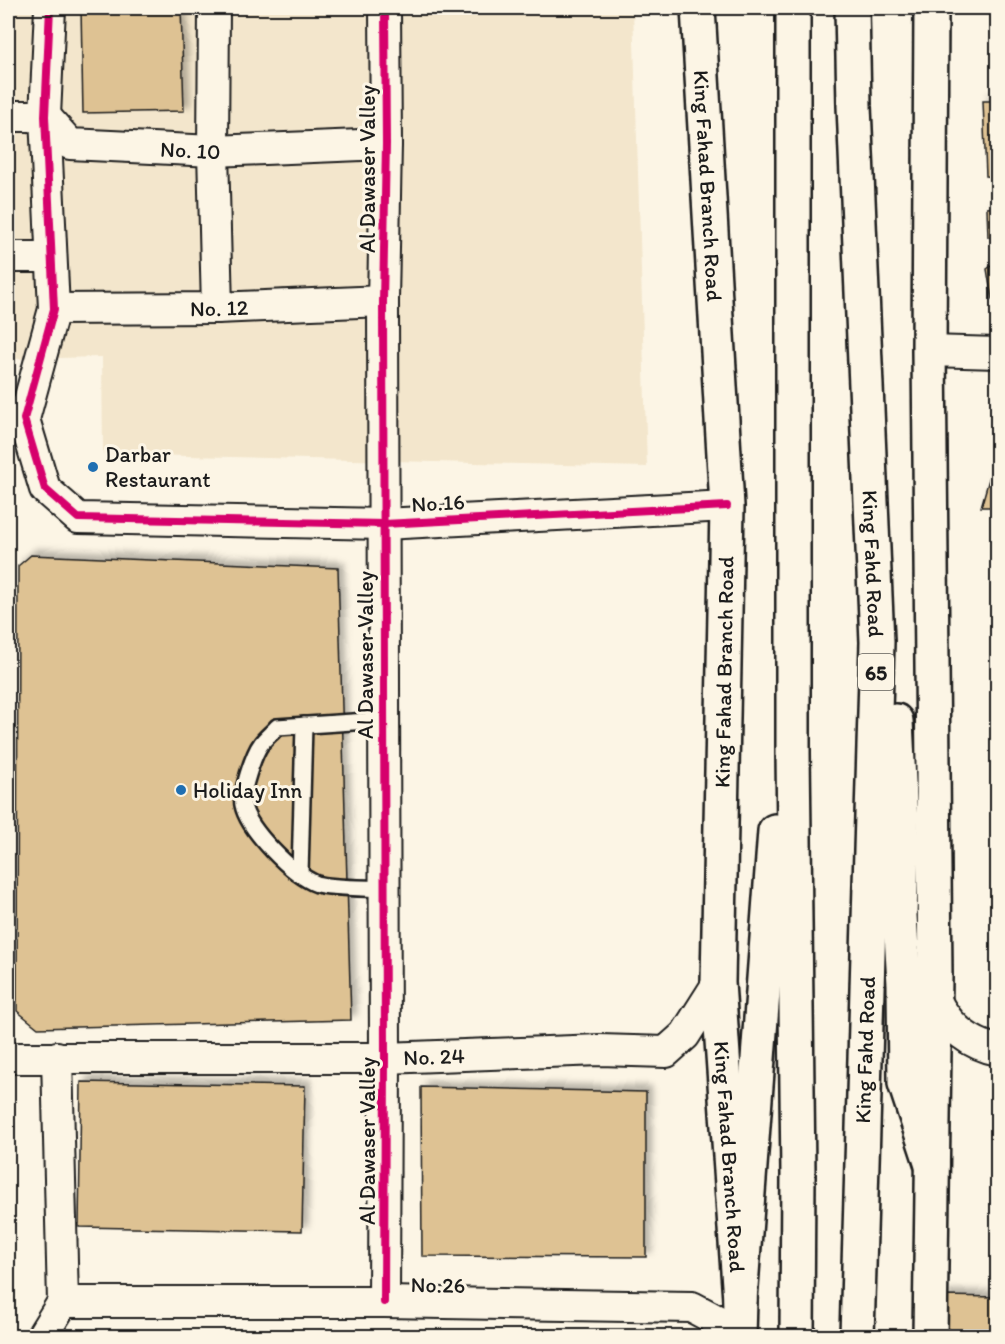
<svg xmlns="http://www.w3.org/2000/svg" width="1005" height="1344" viewBox="0 0 1005 1344" font-family="Itim,sans-serif">
<style>
.built{fill:#f3e6cc}
.building{fill:#dec293;stroke:#1c1c1c;stroke-width:1.5;filter:url(#shadow)}
.lines{fill:none;stroke-linecap:round;stroke-linejoin:round}
.lane-casing{stroke:#1c1c1c;stroke-width:20}
.street-casing{stroke:#1c1c1c;stroke-width:34}
.primary-casing{stroke:#1c1c1c;stroke-width:38}
.highway-casing{stroke:#1c1c1c;stroke-width:38}
.lane{stroke:#fcf5e5;stroke-width:15}
.street{stroke:#fcf5e5;stroke-width:30}
.primary{stroke:#fcf5e5;stroke-width:33}
.highway{stroke:#fcf5e5;stroke-width:33}
.cycleway-casing{stroke:#fcf5e5;stroke-width:11}
.cycleway{stroke:#d6006c;stroke-width:8}
.poi-dot{fill:#1f6fb2;stroke:#fcf5e5;stroke-width:2}
.labels{text-anchor:middle;dominant-baseline:central;stroke-width:6;stroke-linejoin:round;paint-order:stroke}
.shield{fill:#fcf5e5;stroke:#5f5d58;stroke-width:1.5}
.shield-label{font-size:21px;font-weight:bold;fill:#1c1c1c}
.street-label{font-size:22px;fill:#1c1c1c;stroke:#fcf5e5}
.poi-label{font-size:22px;fill:#1c1c1c;stroke:#fcf5e5;text-anchor:start}
</style>
<defs>
<filter id="shadow"><feDropShadow dx="5.5" dy="-5.5" stdDeviation="3" flood-color="#0004"/></filter>
</defs>
<rect width="100%" height="100%" fill="#fcf5e5"/>
<filter id="ink" filterUnits="userSpaceOnUse"><feTurbulence type="fractalNoise" baseFrequency=".0167" numOctaves="2"/><feDisplacementMap in="SourceGraphic" scale="12" xChannelSelector="R" yChannelSelector="G"/><feConvolveMatrix kernelMatrix="1 2 1 2 8 2 1 2 1" color-interpolation-filters="sRGB"/></filter>
<g filter="url(#ink)">
<polygon class="built" points="8,8 633,8 647,467 103,454 102,357 8,359"/>
<g class="building">
<polygon points="81,8 181,8 184,111 83,113"/>
<polygon points="983,101 998,101 998,177 986,176"/>
<polygon points="998,207 998,237 988,237 987,208"/>
<polygon points="998,261 998,305 992,299 987,269"/>
<polygon points="997,451 998,507 981,507"/>
<polygon points="31,555 338,568 351,1020 38,1028 17,1011 18,566"/>
<polygon points="81,1082 305,1086 302,1231 79,1227"/>
<polygon points="421,1087 646,1092 646,1257 422,1256"/>
<polygon points="944,1296 998,1297 998,1336 944,1336"/>
</g>
<g class="lines">
<g class="lane-casing">
<g id="lane">
<path d="M383,720L277,727C272,733 265,738 261,744C254,753 240,794 243,805C248,830 293,875 317,884C329,888 370,888 385,889"/>
<polyline points="300,874 304,725"/>
</g>
</g>
<g class="street-casing">
<g id="street">
<polyline points="50,8 45,116 54,309 24,419 45,489 78,518 384,524 727,506"/>
<polyline points="214,8 213,151 217,308"/>
<path id="s1" d="M8,116H45L70,144L213,151L386,144"/>
<polyline points="8,257 51,257"/>
<path id="s2" d="M54,309L217,308L383,301"/>
<polyline points="929,351 998,353"/>
<path d="M934,997C947,1025 967,1044 998,1050"/>
<polyline points="57,1057 63,1302"/>
<path id="s3" d="M8,1058H385L600,1050L666,1052L685,1035L718,983"/>
<polyline points="384,1302 385,1058 383,301 386,144 385,8"/>
<polyline points="42,1336 63,1302 384,1302 692,1307 739,1332"/>
</g>
</g>
<g class="primary-casing">
<g id="primary">
<path id="s4" d="M698,8L727,506L718,983L740,1300L739,1336"/>
<polyline points="930,1336 935,976 929,351 931,8"/>
</g>
</g>
<g class="highway-casing">
<g id="highway">
<polyline points="793,8 793,753 798,1174 797,1336"/>
<path id="s5" d="M852,8L854,106L877,642L857,1336"/>
<polyline points="896,721 902,844 900,916 904,984 905,1083 932,1165"/>
<polyline points="740,1300 775,831"/>
</g>
</g>
<use href="#lane" class="lane"/>
<use href="#street" class="street"/>
<use href="#primary" class="primary"/>
<use href="#highway" class="highway"/>
<g class="cycleway-casing">
<g id="cycleway">
<polyline points="50,8 45,116 54,309 24,419 45,489 78,518 384,524 727,506"/>
<polyline points="384,1302 385,1058 383,301 386,144 385,8"/>
</g>
</g>
<use href="#cycleway" class="cycleway"/>
</g>
</g>
<g class="poi-dot">
<circle cx="93" cy="467" r="6"/>
<circle cx="181" cy="790" r="6"/>
</g>
<g class="labels">
<rect class="shield" x="858" y="654" width="36" height="36" rx="4.5"/>
<g class="shield-label">
<text x="876" y="672">65</text>
</g>
<g class="street-label">
<text stroke="none"><textPath href="#s1" startOffset="195">No. 10</textPath></text>
<text transform="translate(367 169) rotate(-90)">Al Dawaser Valley</text>
<text stroke="none"><textPath href="#s4" startOffset="178">King Fahad Branch Road</textPath></text>
<text stroke="none"><textPath href="#s2" startOffset="165">No. 12</textPath></text>
<text transform="translate(438 503) rotate(-3)">No.16</text>
<text stroke="none"><textPath href="#s5" startOffset="556">King Fahd Road</textPath></text>
<text transform="translate(365 655) rotate(-90)">Al Dawaser Valley</text>
<text transform="translate(724 672) rotate(-89)">King Fahad Branch Road</text>
<text transform="translate(865 1050) rotate(-88)">King Fahd Road</text>
<text stroke="none"><textPath href="#s3" startOffset="426">No. 24</textPath></text>
<text transform="translate(367 1141) rotate(-90)">Al Dawaser Valley</text>
<text stroke="none"><textPath href="#s4" startOffset="1150">King Fahad Branch Road</textPath></text>
<text transform="translate(438 1285) rotate(1)">No.26</text>
</g>
<g class="poi-label">
<text x="105" y="454">Darbar<tspan x="105" dy="25">Restaurant</tspan></text>
<text x="193" y="790">Holiday Inn</text>
</g>
</g>
<rect width="1005" height="1344" fill="none" stroke="#fcf5e5" stroke-width="30"/>
<rect x="15" y="15" width="975" height="1314" fill="none" stroke="#1c1c1c" stroke-width="2" filter="url(#ink)"/>
</svg>
